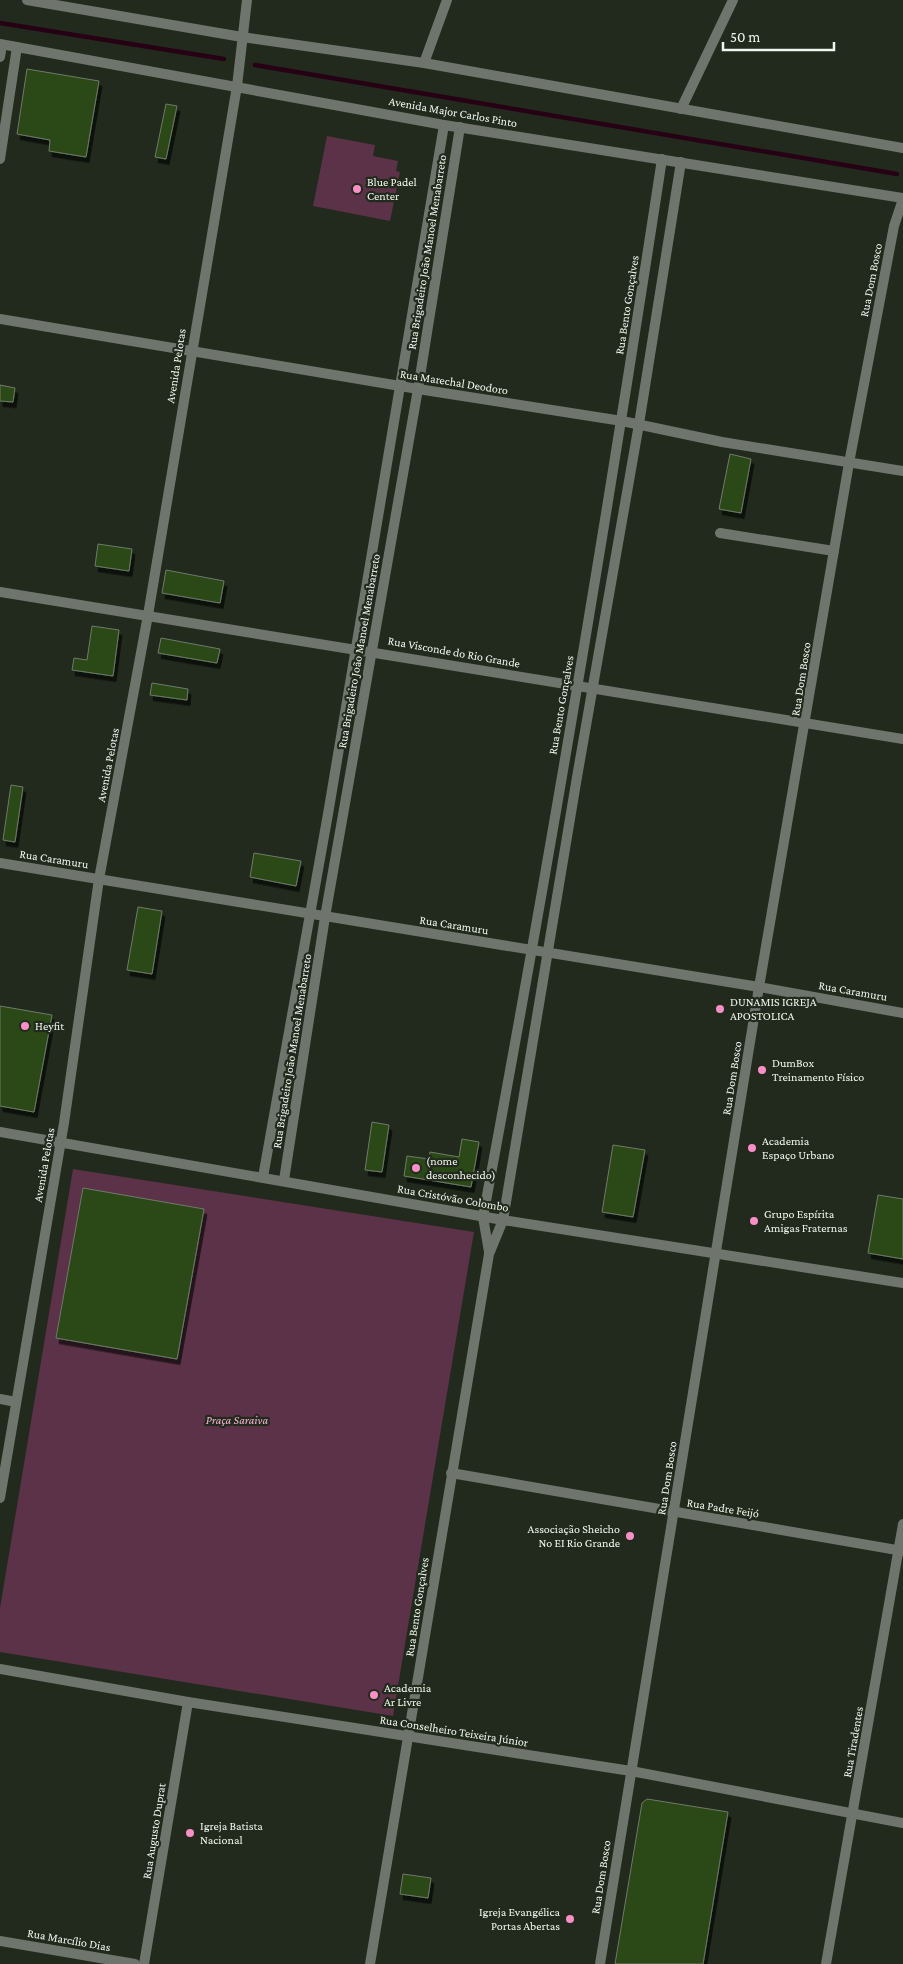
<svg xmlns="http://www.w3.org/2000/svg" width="903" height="1964" viewBox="0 0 903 1964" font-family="'Crimson Pro',serif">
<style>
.green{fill:#5b3247}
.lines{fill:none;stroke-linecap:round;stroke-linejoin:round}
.stream{stroke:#270016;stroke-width:4.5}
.building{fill:#2b4817;stroke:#6f7a6a;filter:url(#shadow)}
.minor{stroke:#6f746d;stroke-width:10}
.tertiary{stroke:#6f746d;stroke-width:10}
.poi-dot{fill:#fa8fc6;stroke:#212a1c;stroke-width:2}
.labels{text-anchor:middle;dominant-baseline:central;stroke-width:4.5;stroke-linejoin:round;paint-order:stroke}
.street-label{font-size:12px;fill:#f0f6ed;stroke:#212a1c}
.poi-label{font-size:12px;fill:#f0f6ed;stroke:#212a1c;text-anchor:start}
.park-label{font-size:12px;font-style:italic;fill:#f8b3d5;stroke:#212a1c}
</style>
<defs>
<filter id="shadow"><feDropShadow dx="3" dy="5.5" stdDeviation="0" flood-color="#0009"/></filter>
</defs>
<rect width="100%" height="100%" fill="#212a1c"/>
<g class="green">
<polygon points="327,136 375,145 373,156 398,161 396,171 400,172 390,221 313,206"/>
<polygon points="73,1169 474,1232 393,1716 0,1652 0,1608"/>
</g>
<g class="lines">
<g class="stream">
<polyline points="0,23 224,59"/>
<polyline points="255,65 897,174"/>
</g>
</g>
<g class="building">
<polygon points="27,69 99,81 86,157 49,151 50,140 17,134"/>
<polygon points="166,104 177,106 166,159 155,157"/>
<polygon points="0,385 15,388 13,402 0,401"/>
<polygon points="730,454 751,459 741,513 719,509"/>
<polygon points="98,544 132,549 129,571 95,566"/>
<polygon points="166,570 224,581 220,603 162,593"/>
<polygon points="92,626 119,630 113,676 72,670 74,658 87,660"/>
<polygon points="161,638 220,649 217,663 158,653"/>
<polygon points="152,683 188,689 187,700 150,695"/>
<polygon points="11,785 23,787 15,842 3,840"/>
<polygon points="254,853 301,861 296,886 250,877"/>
<polygon points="138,907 162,911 152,974 127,970"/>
<polygon points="0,1006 52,1015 34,1112 0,1106"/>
<polygon points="372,1122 389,1125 382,1172 365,1170"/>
<polygon points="462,1139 479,1142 471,1187 404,1176 407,1156 429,1159 430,1152 459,1157"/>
<polygon points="613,1145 645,1150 633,1217 602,1212"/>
<polygon points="83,1188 204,1209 177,1359 56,1338"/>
<polygon points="878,1195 903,1199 903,1259 868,1253"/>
<polygon points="647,1799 728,1812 703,1964 615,1964 642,1803"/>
<polygon points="403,1874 431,1878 428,1898 400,1894"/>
</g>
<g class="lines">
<g class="minor">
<polyline points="0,57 2,45"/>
<polyline points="681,109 733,0"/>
<polyline points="0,159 17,47"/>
<polyline points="0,319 418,389 622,421 722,442 903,471"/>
<polyline points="720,533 834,551"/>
<polyline points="0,592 903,739"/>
<polyline points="0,863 759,987 903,1013"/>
<polyline points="263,1177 328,814 444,125"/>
<polyline points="284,1180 325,917 418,389 460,127"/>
<path d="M489,1252L483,1217C549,865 608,512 662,159"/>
<polyline points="0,1399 16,1402"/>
<polyline points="451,1473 903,1551"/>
<polyline points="0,1669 188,1702 631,1771 903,1823"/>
<polyline points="0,1941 135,1964"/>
<polyline points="144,1964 188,1702"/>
<polyline points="370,1964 489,1254 503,1220 577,777 639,424 681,162"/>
<polyline points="826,1964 903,1524"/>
</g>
<g class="tertiary">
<polyline points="27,0 242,37 424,63 903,148"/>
<polyline points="0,44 444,125 903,198"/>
<polyline points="424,63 447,0"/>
<polyline points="0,1132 503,1220 903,1283"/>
<polyline points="0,1498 64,1123 99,879 148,615 237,86 247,0"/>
<polyline points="600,1964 759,987 849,463 894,226 903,199"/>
</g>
</g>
<g class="poi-dot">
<circle cx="357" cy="189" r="5"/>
<circle cx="720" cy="1009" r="5"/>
<circle cx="25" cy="1026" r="5"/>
<circle cx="762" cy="1070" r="5"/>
<circle cx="752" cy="1148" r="5"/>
<circle cx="416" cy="1168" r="5"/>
<circle cx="754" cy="1221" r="5"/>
<circle cx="630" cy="1536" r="5"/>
<circle cx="374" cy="1695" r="5"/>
<circle cx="190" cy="1833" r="5"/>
<circle cx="570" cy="1919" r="5"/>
</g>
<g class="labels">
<g class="street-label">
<text transform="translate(453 112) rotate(10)">Avenida Major Carlos Pinto</text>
<text transform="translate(427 252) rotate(-81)">Rua Brigadeiro João Manoel Menabarreto</text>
<text transform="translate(871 280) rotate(-79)">Rua Dom Bosco</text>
<text transform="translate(627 305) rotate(-81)">Rua Bento Gonçalves</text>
<text transform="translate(176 366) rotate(-81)">Avenida Pelotas</text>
<text transform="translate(454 382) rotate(9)">Rua Marechal Deodoro</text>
<text transform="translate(359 651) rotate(-80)">Rua Brigadeiro João Manoel Menabarreto</text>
<text transform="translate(454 652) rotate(10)">Rua Visconde do Rio Grande</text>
<text transform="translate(801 679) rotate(-81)">Rua Dom Bosco</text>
<text transform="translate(561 705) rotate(-80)">Rua Bento Gonçalves</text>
<text transform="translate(108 765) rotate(-79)">Avenida Pelotas</text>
<text transform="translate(54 859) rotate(9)">Rua Caramuru</text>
<text transform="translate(454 925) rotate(9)">Rua Caramuru</text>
<text transform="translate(853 991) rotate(10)">Rua Caramuru</text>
<text transform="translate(292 1051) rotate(-81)">Rua Brigadeiro João Manoel Menabarreto</text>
<text transform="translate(732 1078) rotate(-81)">Rua Dom Bosco</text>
<text transform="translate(44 1165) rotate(-80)">Avenida Pelotas</text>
<text transform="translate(453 1198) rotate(10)">Rua Cristóvão Colombo</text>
<text transform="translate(667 1478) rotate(-81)">Rua Dom Bosco</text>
<text transform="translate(723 1508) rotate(9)">Rua Padre Feijó</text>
<text transform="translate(417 1607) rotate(-81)">Rua Bento Gonçalves</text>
<text transform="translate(454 1731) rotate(9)">Rua Conselheiro Teixeira Júnior</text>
<text transform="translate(853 1742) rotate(-80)">Rua Tiradentes</text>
<text transform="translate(154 1831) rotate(-81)">Rua Augusto Duprat</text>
<text transform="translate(601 1877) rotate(-81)">Rua Dom Bosco</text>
<text transform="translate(69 1940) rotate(10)">Rua Marcílio Dias</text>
</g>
<g class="poi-label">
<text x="367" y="182">Blue Padel<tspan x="367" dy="14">Center</tspan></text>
<text x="730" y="1002">DUNAMIS IGREJA<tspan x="730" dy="14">APOSTOLICA</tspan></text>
<text x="35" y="1026">Heyfit</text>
<text x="772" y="1063">DumBox<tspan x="772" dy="14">Treinamento Físico</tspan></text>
<text x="762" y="1141">Academia<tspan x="762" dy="14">Espaço Urbano</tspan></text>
<text x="426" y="1161">(nome<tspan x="426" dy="14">desconhecido)</tspan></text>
<text x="764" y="1214">Grupo Espírita<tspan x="764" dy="14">Amigas Fraternas</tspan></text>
<text x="620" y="1529" text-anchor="end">Associação Sheicho<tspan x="620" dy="14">No EI Rio Grande</tspan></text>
<text x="384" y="1688">Academia<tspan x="384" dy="14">Ar Livre</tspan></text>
<text x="200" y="1826">Igreja Batista<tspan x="200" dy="14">Nacional</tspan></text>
<text x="560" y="1912" text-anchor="end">Igreja Evangélica<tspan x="560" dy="14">Portas Abertas</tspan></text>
</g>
<g class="park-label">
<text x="237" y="1420">Praça Saraiva</text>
</g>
</g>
<path d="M723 42v8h111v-8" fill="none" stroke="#f0f6ed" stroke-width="2.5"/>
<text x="730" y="42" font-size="15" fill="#f0f6ed" stroke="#212a1c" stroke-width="4" paint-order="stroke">50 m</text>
</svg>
